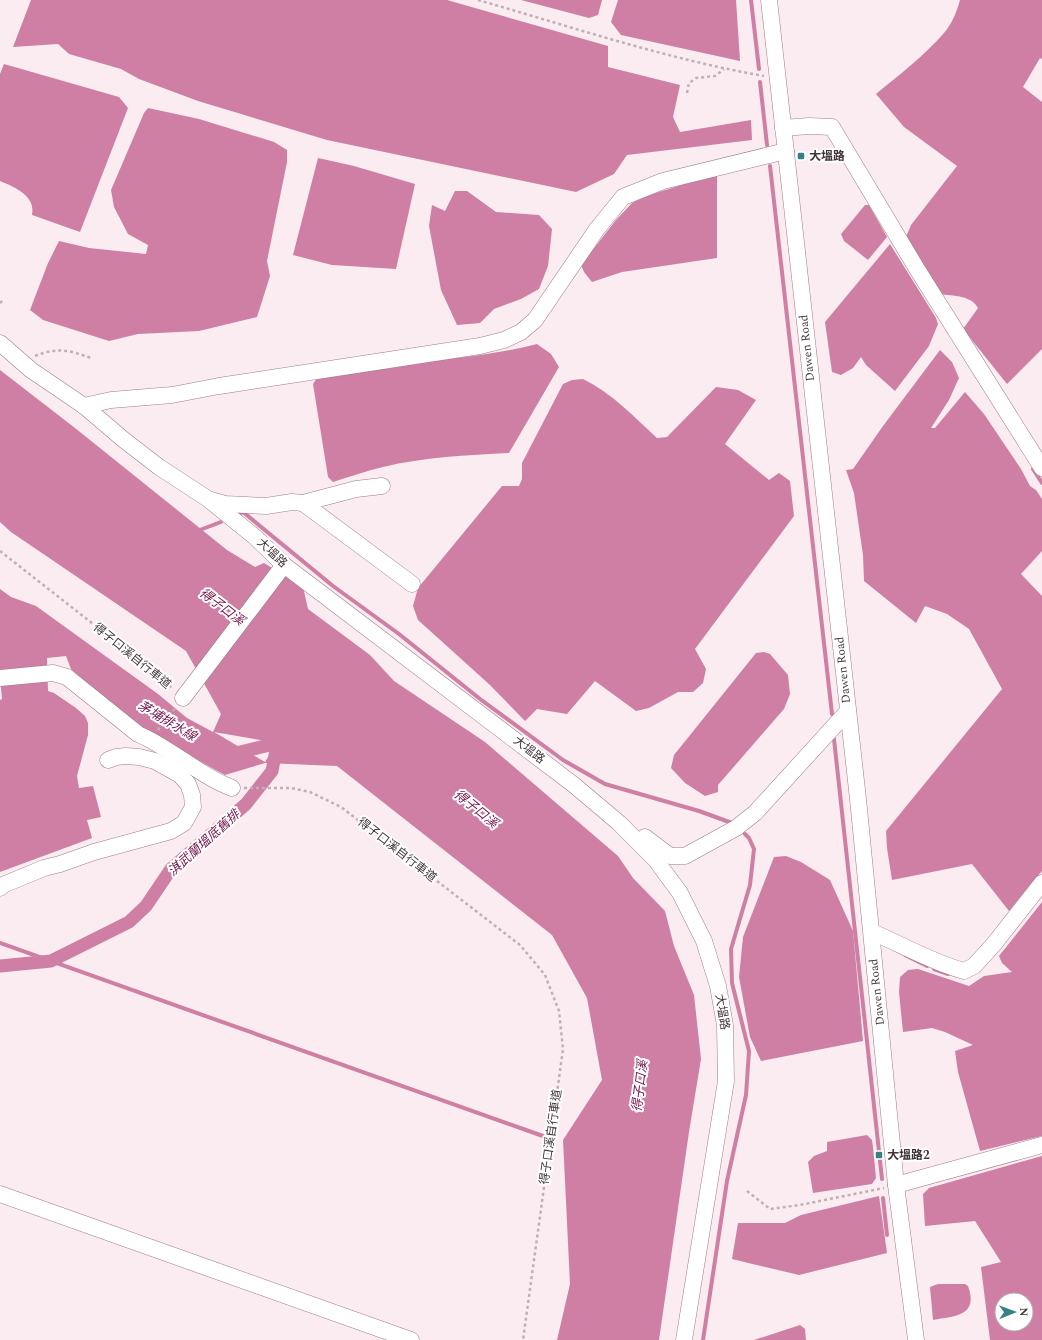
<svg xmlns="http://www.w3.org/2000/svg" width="1042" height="1340" viewBox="0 0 1042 1340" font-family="Spectral,'Noto Sans TC',serif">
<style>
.water{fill:#ce7fa3;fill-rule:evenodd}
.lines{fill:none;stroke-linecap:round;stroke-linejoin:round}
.stream{stroke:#ce7fa3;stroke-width:4}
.canal{stroke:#ce7fa3;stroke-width:13}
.minor-casing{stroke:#9c7c89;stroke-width:17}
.path{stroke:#beb0b5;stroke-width:2.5;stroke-dasharray:3 3;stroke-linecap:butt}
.minor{stroke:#fff;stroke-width:16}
.poi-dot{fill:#378084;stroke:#fff;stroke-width:1.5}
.labels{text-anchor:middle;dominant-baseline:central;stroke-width:4;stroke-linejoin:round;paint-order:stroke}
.poi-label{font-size:12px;font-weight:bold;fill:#43363b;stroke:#fff;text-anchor:start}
.street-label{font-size:12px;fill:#43363b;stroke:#fff}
.water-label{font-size:13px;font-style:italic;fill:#721249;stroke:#fff}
</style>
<rect width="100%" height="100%" fill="#fbecf2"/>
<g class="water">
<polygon points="31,0 447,0 608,46 608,67 680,85 673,117 680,132 751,120 752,140 627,155 614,174 576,192 327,140 198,101 139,79 121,69 69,54 58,44 13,47"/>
<polygon points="521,0 602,0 598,15 589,18"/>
<polygon points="618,0 736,0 740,61 621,35 611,22"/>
<path d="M960,0H1042V59L1040,58L1023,87L1042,102V349L1007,384L963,329L978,308C971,295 953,296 940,294L906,237L911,225L957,166L904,127L876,94C899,75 924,56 944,33C952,24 957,11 960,0Z"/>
<path d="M4,64L119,97L128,108L80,232L32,215C36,196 15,187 0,181V74Z"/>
<polygon points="148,108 199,119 274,142 287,150 287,162 267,261 270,276 257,317 199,331 138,334 109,341 43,320 30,310 48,263 59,241 89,248 146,254 148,245 128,234 114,207 111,190 144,113"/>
<polygon points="318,158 354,166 415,184 396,269 332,265 293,255"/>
<polygon points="717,174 717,258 622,272 592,282 584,272 581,265 616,220 632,203 646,196"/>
<polygon points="455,191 467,191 496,212 539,215 552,229 548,266 539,289 521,299 494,309 480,323 457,325 441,290 429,226 432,205 445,211"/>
<polygon points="865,205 869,205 887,237 868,260 844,241 841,234"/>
<polygon points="890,244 936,318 938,324 929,346 895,391 866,365 861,357 853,368 841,375 832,372 825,322"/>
<path d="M537,344L551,354L559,367L509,453C467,455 424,457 383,467C366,471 349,477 333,482L328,477L313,384L317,378C346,374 375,368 404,364C449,359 494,355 537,344Z"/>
<polygon points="940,350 952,362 959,378 949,400 931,428 935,428 965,392 984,414 1021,469 1030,486 1036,490 1042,499 1042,551 1021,574 1042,596 1042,871 1009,911 972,864 892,880 887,848 886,831 1002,689 969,629 947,614 925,606 916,623 864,581 863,555 854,493 846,470 853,469 883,426"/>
<path d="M0,370L75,428L227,550L255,567L264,563L303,587L308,609L370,655L394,681L485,742L618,856L633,878L665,911L674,946L694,995L701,1059L689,1132L659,1340H557L570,1284L563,1140L602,1080L587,998L552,935L337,766L265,763L225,775L135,726L71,669L66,656L47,658L48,691L54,693L76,708L85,716L88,723V735L77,776L79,788L93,786L101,817L87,820L92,838L0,872V700L2,699L0,677V589L11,597L36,606L158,694L187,718L213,732L221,714L186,651L11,532L0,522ZM214,732L277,743L265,762Z"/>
<path d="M583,379C612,393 634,417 657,438L667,437L716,387L738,390L756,400L725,444L769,480L779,473L790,481L794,516L695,649L706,669L703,683L693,692H678L649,708L636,711L595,681L567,714L537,709L525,721L490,685L418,620L413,606L418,588L502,486H519L522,479V463L563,384L572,380Z"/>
<polygon points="764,652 770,654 788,675 790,694 784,709 718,785 718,792 705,796 685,783 671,768 674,755 756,653"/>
<polygon points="786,856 801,862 830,880 853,931 863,1041 761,1061 750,1037 739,977 743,937 774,857"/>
<polygon points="1042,902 1042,1136 980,1151 958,1072 955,1051 973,1045 945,1032 932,1028 903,1032 899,992 900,977 908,970 918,969 969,986 984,976 1012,972 1002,963 999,956"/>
<polygon points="867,1135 872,1140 873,1147 876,1178 872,1184 813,1193 808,1162 814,1156 827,1151 827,1142"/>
<path d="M1042,1156V1340H990L981,1267L1001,1262L975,1221L925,1226L923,1194L929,1188ZM1002,1300H1026V1324H1002Z"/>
<polygon points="879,1196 887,1253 799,1275 732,1259 738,1223 785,1223 801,1215"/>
<path d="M938,1284H965L968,1286C979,1316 955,1316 933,1320L930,1287Z"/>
<polygon points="800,1325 805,1329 806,1340 754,1340"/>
</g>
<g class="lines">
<g class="stream">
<polyline points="751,0 759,69"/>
<polyline points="760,82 767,145"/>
<polyline points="770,166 832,714"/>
<polyline points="1033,469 1042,483"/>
<polyline points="241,513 243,512 333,586 399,634 480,699 563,760 605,784 699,811 732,823"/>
<polyline points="197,531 221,522"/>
<polyline points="834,739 882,1179"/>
<polyline points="0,943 543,1136"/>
<polyline points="905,955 927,966"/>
<polyline points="934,969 948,974"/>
<polyline points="883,1198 887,1235"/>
<polyline points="703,1340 727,1181 746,1095 749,1051 732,983 731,949 750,885 754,849 749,838 745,834"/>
</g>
<g class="canal">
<polyline points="228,755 278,743 293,735"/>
<polyline points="0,966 51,961 129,922 146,906 171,869 246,804 272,771 277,745"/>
</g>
<g class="minor-casing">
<g id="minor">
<polyline points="769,0 858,799 896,1185 916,1340"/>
<polyline points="783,128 809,126 832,127 917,269 1042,468"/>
<polyline points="0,343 31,370 84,406 124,440 159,467 208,499 255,537 284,565 574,785 619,823 655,859 680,893 704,941 718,986 725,1025 726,1081 684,1340"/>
<polyline points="84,406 111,400 172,395 219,386 480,346 504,340 521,332 535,320 597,229 623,197 663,181 786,151"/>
<polyline points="211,500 225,504 266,506 292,502 303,503 356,489 382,486"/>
<polyline points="303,503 412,584"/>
<path d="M0,678L53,673L67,677L138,734C171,748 198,775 232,788"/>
<polyline points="183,698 284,565"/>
<polyline points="645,837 670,856 685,856 736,828 755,813 848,711"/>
<polyline points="0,888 3,885 44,868 60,864 94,852 171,831 184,823 193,807 192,795 188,784 180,775 155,761 139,757 126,756 116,757 108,760"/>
<path d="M872,932C903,945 931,962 964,971L974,966L994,944L1042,883"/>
<polyline points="896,1185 1042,1145"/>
<polyline points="0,1194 411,1340"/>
</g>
</g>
<g class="path">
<path d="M478,0C572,27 667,59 764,76"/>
<polyline points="687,93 689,83 696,78 715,76 724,69"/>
<polyline points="0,303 3,300"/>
<path d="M35,356C57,347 69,350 91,358"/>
<polyline points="0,551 162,678 173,689"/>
<polyline points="158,730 176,707"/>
<polyline points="244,788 291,788 310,792 341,807 520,945 545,975 559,1011 563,1049 523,1340"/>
<polyline points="747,1191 770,1209 800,1205 884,1188"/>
</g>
<use href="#minor" class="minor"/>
</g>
<g class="poi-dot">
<rect x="797" y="152" width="8" height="8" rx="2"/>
<rect x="875" y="1151" width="8" height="8" rx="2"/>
</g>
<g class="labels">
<g class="poi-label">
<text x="809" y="156">大塭路</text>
<text x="887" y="1155">大塭路2</text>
</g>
<g class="street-label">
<text transform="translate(807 348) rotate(-96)">Dawen Road</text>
<text transform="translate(272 553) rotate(43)">大塭路</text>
<text transform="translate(132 656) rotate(39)">得子口溪自行車道</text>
<text transform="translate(843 670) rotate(-96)">Dawen Road</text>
<text transform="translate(529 750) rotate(38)">大塭路</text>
<text transform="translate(397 850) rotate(38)">得子口溪自行車道</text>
<text transform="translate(877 992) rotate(-96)">Dawen Road</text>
<text transform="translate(722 1012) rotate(81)">大塭路</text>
<text transform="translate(551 1137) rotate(-82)">得子口溪自行車道</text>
</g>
<g class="water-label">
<text transform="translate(222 607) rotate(37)">得子口溪</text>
<text transform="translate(167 721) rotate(31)">茅埔排水線</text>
<text transform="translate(476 809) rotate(39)">得子口溪</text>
<text transform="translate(204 843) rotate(-42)">淇武蘭塭底舊排</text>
<text transform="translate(640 1086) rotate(-83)">得子口溪</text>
</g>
</g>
<g transform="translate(1014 1312) rotate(89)"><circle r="19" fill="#ffffff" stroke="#b4afb1"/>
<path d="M0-3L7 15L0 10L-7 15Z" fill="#378084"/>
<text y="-6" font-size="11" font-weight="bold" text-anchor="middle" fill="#43363b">N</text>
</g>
</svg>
